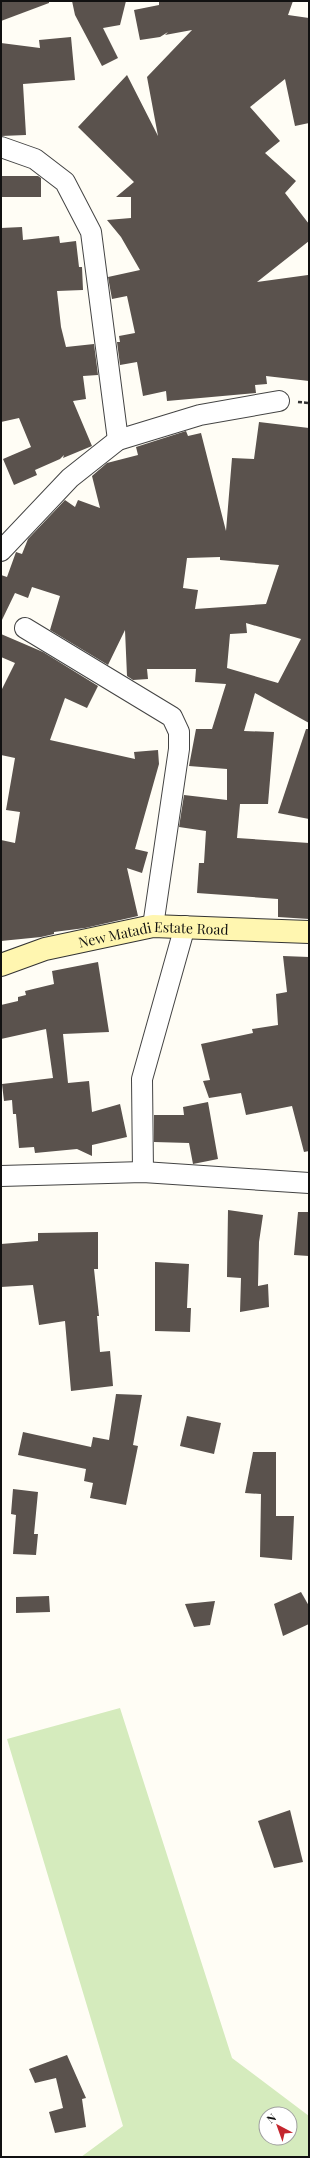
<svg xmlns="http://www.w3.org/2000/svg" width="310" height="2158" viewBox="0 0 310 2158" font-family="'Playfair Display',serif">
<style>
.green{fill:#d5ebbd;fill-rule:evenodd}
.building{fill:#5a524d;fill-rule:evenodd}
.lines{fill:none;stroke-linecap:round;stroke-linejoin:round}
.street-casing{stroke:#444;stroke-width:22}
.secondary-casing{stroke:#333;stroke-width:24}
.path{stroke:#333;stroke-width:2.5;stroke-dasharray:4 2;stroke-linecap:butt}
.street{stroke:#fff;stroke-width:20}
.secondary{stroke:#fff6b0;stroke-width:22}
.labels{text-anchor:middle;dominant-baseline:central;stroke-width:4;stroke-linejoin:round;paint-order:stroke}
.street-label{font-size:14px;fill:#111;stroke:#fff}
</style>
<rect width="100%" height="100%" fill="#fffdf5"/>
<path class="green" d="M120,1708L232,2058L309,2116V2157H81L123,2126L7,1739ZM266,2114H290V2138H266Z"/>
<g class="building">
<polygon points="1,1 49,1 49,3 1,21"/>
<polygon points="72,1 126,1 120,25 103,28 118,58 102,66 75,15"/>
<polygon points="159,1 293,1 288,15 309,18 309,123 295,126 285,79 250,107 280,141 265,153 296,181 285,193 309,224 309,241 257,282 308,275 309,381 266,376 267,384 255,385 256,393 167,401 166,391 143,396 137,362 120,365 117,342 120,342 119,336 135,333 127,296 112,299 108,277 140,270 121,237 107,220 131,218 131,197 116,197 134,182 78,127 127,75 158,136 147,77 192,30 165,35 168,32 160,37 140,40 134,10 159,5"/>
<polygon points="71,37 75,80 23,84 26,135 1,136 1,43 40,48 39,40"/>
<polygon points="1,176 38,176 41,178 41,197 1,197"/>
<polygon points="22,227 23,240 59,236 60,243 76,241 79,267 82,267 83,290 57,291 61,327 66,347 94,344 98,375 83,376 86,399 73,401 92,446 63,458 64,455 60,459 35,470 37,475 14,485 3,459 31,447 19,418 1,422 1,228"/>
<path d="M259,422L309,428V723L255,693L244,731L274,732L268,804H240L237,838L309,843V919L278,917V899L197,893L199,863H204L206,831L179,827L184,795L227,800V769L189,766L196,729H212L226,684L195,682L196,669H147L148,679L133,680L127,676L125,630L108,665L50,630L60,596L32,587L28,598L15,593L1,622V575L7,577L16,552L22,554L28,539L65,500L75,507L78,500L100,508L92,476L107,463L138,455L136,447L186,431L188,436L201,433L226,531L232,458L254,459ZM220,557V560L279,565L266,604L195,609L198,590L183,588L187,558ZM246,623L301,639L278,683L227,668L230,634L247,633Z"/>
<polygon points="1,634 43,652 98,686 87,708 65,698 50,740 135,759 134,752 158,750 159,764 135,849 148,852 142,873 127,868 138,916 85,928 54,932 54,934 41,937 1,941 1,840 15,843 20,812 6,810 15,758 1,755 1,691 15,663 1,657"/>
<polygon points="306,729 309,729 309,819 278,813"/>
<polygon points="283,956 309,957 309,1151 304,1152 292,1106 246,1115 241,1093 209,1098 203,1081 210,1080 201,1044 253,1033 252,1029 278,1025 276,994 287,992"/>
<polygon points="98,962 109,1032 63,1034 68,1083 89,1081 92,1112 120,1104 127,1137 92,1145 92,1156 77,1149 35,1153 34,1147 19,1148 16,1114 13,1114 12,1100 4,1101 2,1084 53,1078 46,1029 1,1039 1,1005 18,1001 18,997 26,995 25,991 54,984 52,971"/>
<polygon points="208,1102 218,1159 193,1164 189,1143 154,1142 154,1115 184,1115 183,1107"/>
<polygon points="228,1210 263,1215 259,1242 258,1286 268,1284 269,1307 240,1312 241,1278 227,1277"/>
<polygon points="298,1212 309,1212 309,1256 294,1255"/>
<polygon points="98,1232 98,1269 94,1269 99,1316 97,1316 100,1352 110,1351 113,1386 71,1391 65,1321 39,1325 33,1285 1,1287 1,1244 38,1241 38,1233"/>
<polygon points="155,1262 189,1264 187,1308 191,1308 190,1332 155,1331"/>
<polygon points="116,1394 142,1395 133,1445 138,1446 126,1505 90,1498 93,1483 84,1481 86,1469 18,1455 23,1432 91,1447 93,1437 109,1440"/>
<polygon points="187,1416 221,1423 214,1454 180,1446"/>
<polygon points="253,1452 276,1452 276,1516 294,1516 292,1560 260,1557 261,1494 245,1493"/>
<polygon points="13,1489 38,1492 34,1534 38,1534 36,1555 13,1554 16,1515 11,1514"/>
<polygon points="301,1592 309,1606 309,1624 283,1636 274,1604"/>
<polygon points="49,1596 50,1612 16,1613 16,1597"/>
<polygon points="215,1601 210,1625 194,1627 185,1604"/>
<polygon points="290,1810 303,1862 274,1868 258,1821"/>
<polygon points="67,2055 86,2098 82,2099 86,2127 55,2133 49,2112 63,2108 56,2078 35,2083 29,2069"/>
</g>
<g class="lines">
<g class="street-casing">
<g id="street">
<polyline points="1,147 35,159 65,182 91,232 118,440"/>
<polyline points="1,551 70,478 118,440 200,415 279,401"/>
<polyline points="25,628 172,717 179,732 179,749 153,926"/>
<polyline points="143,1172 142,1079 185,926"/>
<polyline points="1,1176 143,1172 309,1183"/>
</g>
</g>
<g class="secondary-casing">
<g id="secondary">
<path id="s1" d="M1,965L45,949L153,926L309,932"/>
</g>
</g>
<polyline class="path" points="298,402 309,403"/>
<use href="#street" class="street"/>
<use href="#secondary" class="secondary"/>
</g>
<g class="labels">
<g class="street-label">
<text stroke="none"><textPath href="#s1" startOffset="157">New Matadi Estate Road</textPath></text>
</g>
</g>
<rect width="310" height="2158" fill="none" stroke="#111111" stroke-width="4"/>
<g transform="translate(278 2126) rotate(319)"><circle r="19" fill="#ffffff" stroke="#a0a0a0"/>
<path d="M0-3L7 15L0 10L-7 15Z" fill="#c4262e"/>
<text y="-6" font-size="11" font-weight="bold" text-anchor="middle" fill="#111111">N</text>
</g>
</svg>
